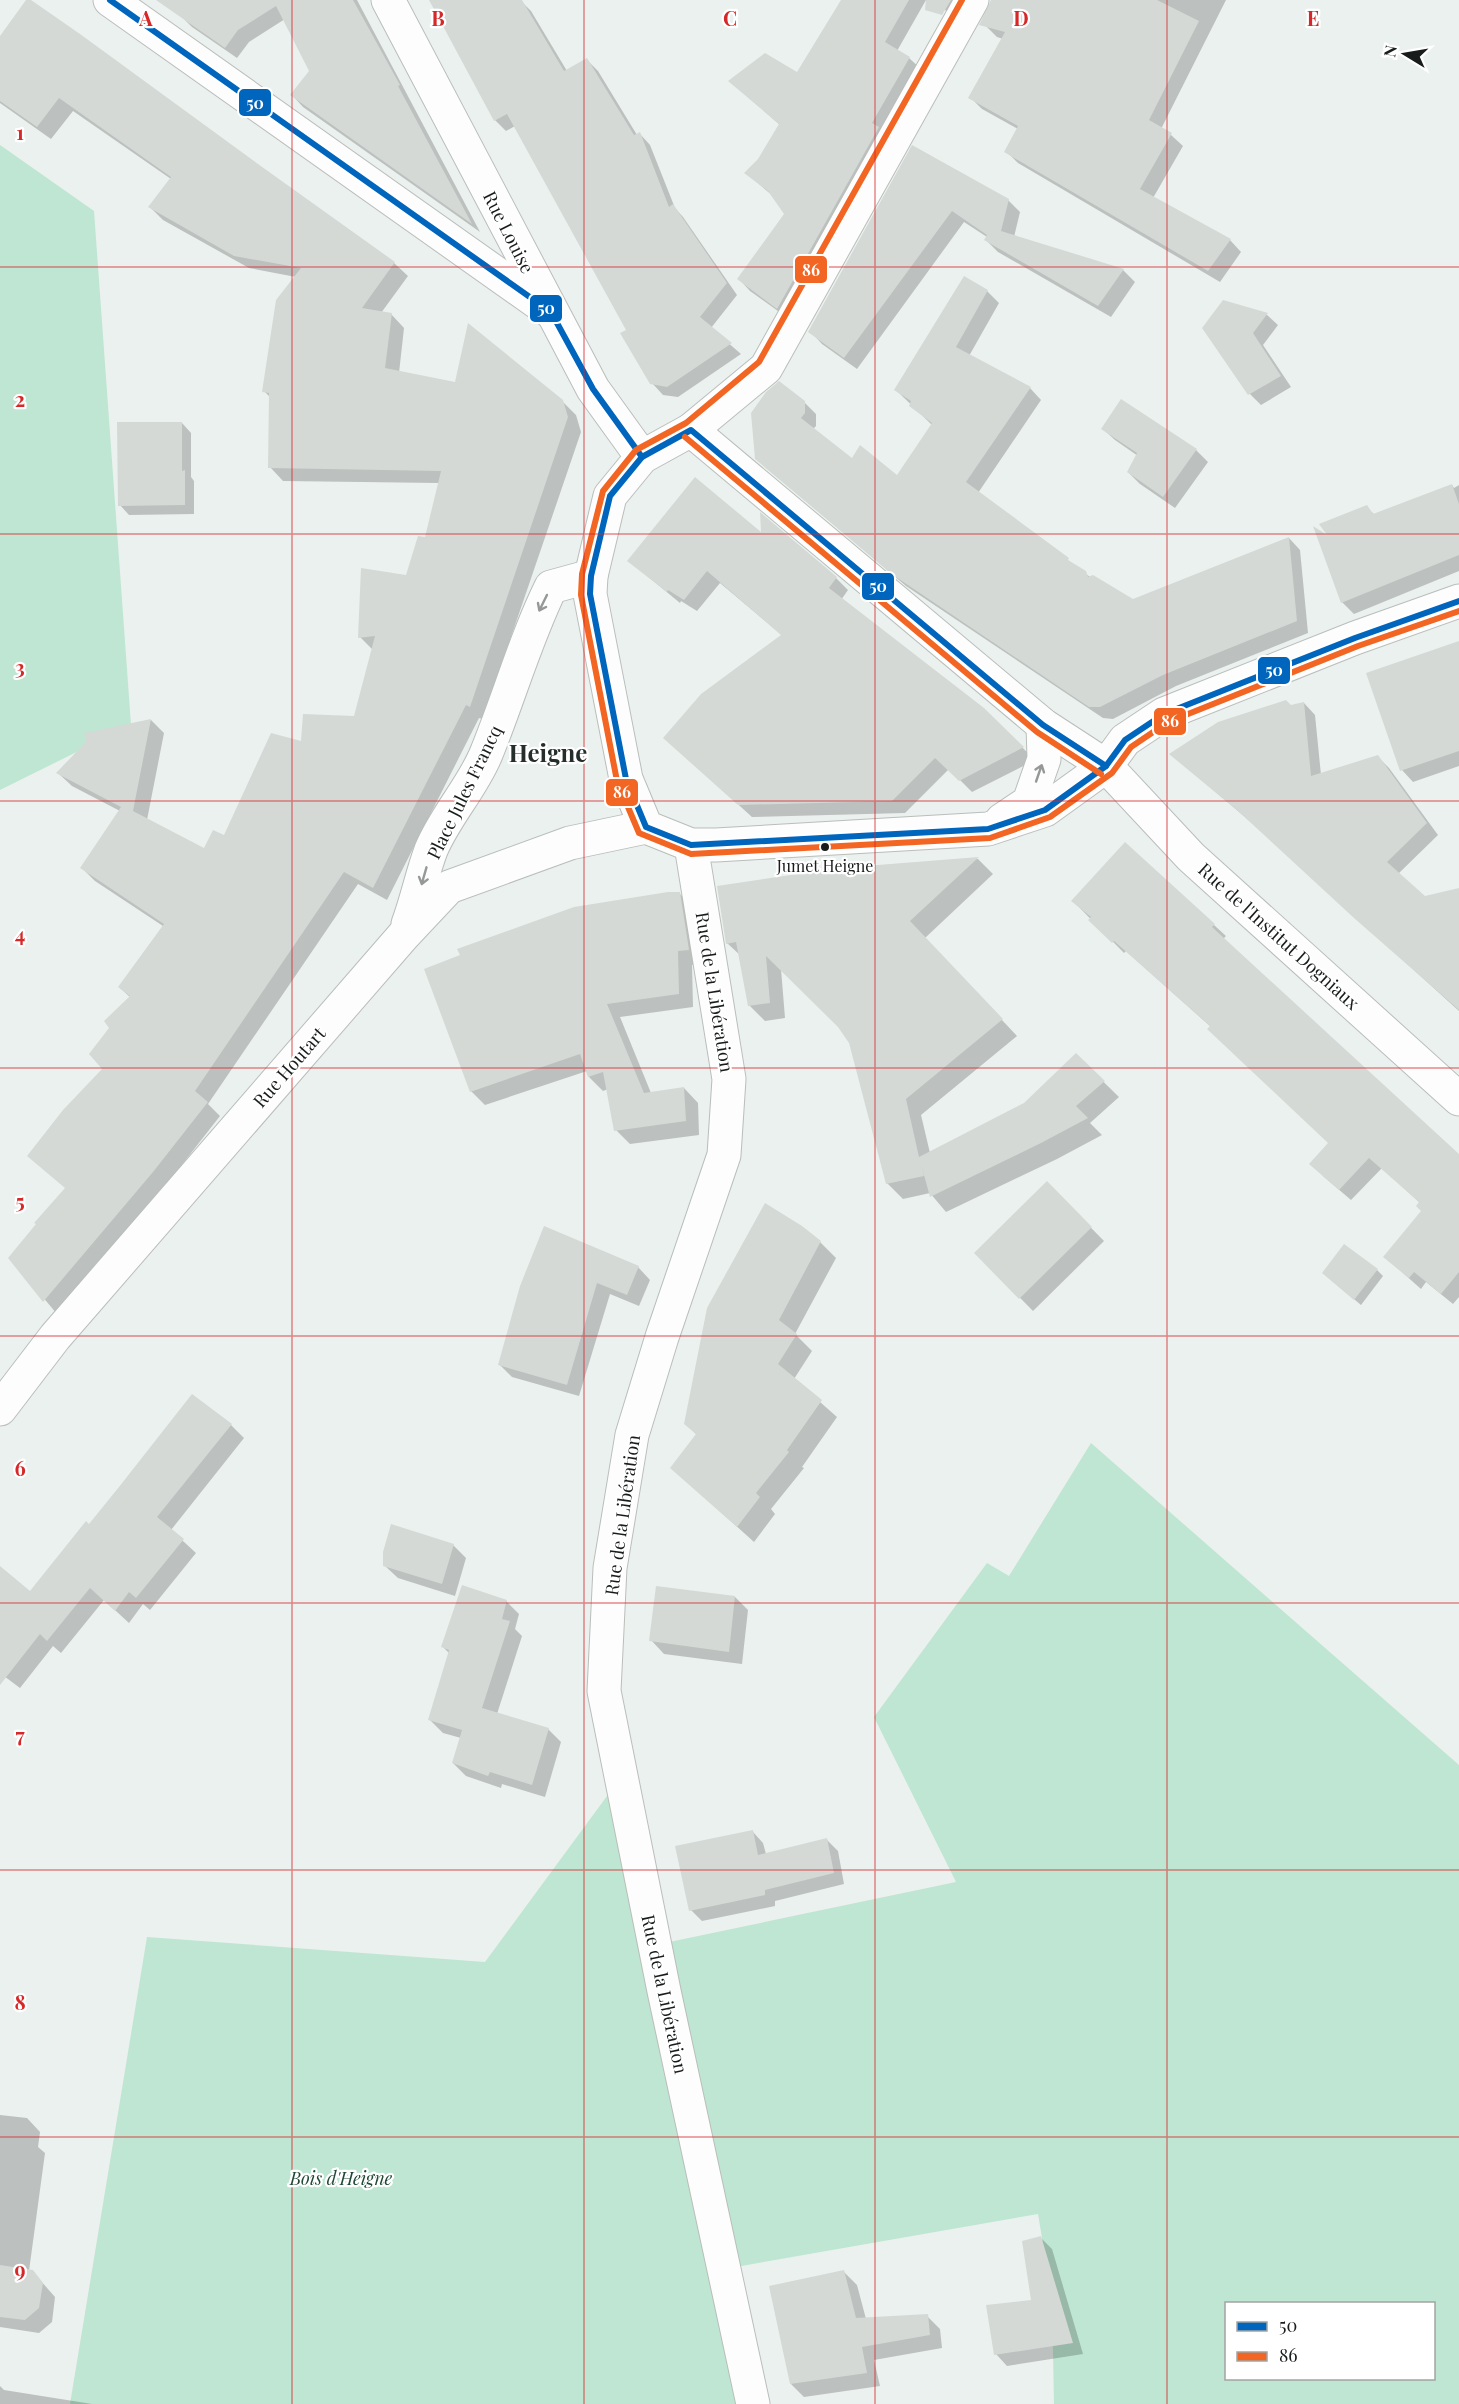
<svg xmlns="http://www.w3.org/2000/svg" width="1459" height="2404" viewBox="0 0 1459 2404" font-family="'Playfair Display',serif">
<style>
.green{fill:#bee6d2;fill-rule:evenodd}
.shadow{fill:#0003}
.building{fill:#d4d9d6}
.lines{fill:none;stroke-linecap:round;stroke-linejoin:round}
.street-casing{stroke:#babebb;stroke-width:35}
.secondary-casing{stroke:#babebb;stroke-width:35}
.street{stroke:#fcfdfc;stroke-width:33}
.secondary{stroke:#fcfdfc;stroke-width:33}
.bus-1-casing{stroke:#fff;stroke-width:10}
.bus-2-casing{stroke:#fff;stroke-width:10}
.bus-1{stroke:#0065bd;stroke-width:6}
.bus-2{stroke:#f26522;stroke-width:6}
.oneway{stroke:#959896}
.grid{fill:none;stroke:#d62828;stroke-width:1.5;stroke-opacity:0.55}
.bus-dot{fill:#181c1a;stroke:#fff;stroke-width:2}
.labels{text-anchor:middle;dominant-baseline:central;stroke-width:4.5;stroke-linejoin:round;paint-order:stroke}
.bus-label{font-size:16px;fill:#181c1a;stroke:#fff}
.street-label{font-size:18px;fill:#181c1a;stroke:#fff}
.park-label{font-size:18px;font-style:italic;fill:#204836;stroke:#fff}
.district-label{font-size:24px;font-weight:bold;fill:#252e2a;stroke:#fff}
.grid-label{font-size:20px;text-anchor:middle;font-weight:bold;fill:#d62828;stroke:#fff;stroke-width:4.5;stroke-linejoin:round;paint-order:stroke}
.line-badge{stroke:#fff;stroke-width:2}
.badge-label{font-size:16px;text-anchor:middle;font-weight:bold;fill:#fff}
</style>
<rect width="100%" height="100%" fill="#ebf1ee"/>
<g class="green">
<polygon points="0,145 94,211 131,725 0,790"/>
<path d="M1091,1443L1459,1765V2404H1054L1052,2297L1038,2214L724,2269L753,2404H70L147,1937L485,1962L621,1777L655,1945L956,1882L874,1717L987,1563L1009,1576ZM1226,2304H1434V2378H1226Z"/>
</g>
<g class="shadow">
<polygon points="28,0 394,263 408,276 381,313 391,314 404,328 399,373 562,401 576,415 581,432 483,719 479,718 387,900 358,884 208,1104 220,1116 166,1185 57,1314 10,1258 133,1110 104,1069 131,998 119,987 163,926 95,881 82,868 120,811 72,786 58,773 151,720 164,733 147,820 205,850 224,837 302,742 355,718 373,650 360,637 407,577 426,539 439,483 283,481 270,467 270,397 264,391 296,277 249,268 163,220 150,207 171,179 73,111 51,139 0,103 0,40"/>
<polygon points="191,0 357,0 480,232 303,107 292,95 311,71 285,19 249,42 237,58 192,27 180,15"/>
<polygon points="431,0 520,0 531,11 567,71 587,60 598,71 637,135 640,134 650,145 675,208 683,217 737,295 711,328 741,354 678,397 663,395 652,383 628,331 515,126 506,131 495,120"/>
<polygon points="852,0 926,0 897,51 909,58 921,69 789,319 750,291 739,279 785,214 773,196 746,173 759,160 780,125 730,81 798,74"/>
<polygon points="928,0 958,0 950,13"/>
<polygon points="1003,0 1226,0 1161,129 1171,135 1183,146 1153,198 1230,240 1241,252 1220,282 1018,163 1006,151 1018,129 982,109 970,97 1003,39 997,37 986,26"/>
<polygon points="913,147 1008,200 1020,212 1014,237 1123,270 1135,282 1111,317 998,252 986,240 987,237 964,222 857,369 822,344 810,331"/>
<polygon points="987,291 999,303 969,356 1030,388 1041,400 978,493 1090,577 1132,601 1289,538 1300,550 1308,633 1176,686 1113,719 1103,718 906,586 757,459 804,402 816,414 816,426 813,429 852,461 897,477 932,425 896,390"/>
<polygon points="1224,301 1267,315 1278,325 1263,345 1291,387 1261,405 1250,394"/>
<polygon points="1121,401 1196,450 1208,462 1175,508 1140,484 1128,472 1138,456 1115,440 1103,429"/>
<polygon points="182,423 191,433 191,477 194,481 194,514 129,515 120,505"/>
<polygon points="1452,485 1454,488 1459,485 1459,571 1354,614 1342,602 1333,540 1366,507 1375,515"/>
<polygon points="763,535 836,578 848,590 841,600 983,709 1035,760 972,792 949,769 905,813 752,817 665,738 783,636 720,583 697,611 681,601 680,603 629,561"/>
<polygon points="1459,642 1459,766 1413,782 1402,770"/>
<polygon points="1304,703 1315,715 1321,775 1377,756 1389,768 1438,835 1398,874 1425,898 1459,905 1459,1011 1252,823 1171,754"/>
<polygon points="978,859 993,874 925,938 1017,1036 921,1115 930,1153 1025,1104 1076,1055 1119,1097 1090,1123 1102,1135 1057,1159 946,1212 930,1193 903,1199 887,1183 850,1042 839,1026 781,969 785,1018 765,1021 749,1005 740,955 727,943 866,867"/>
<polygon points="679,893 693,907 702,964 692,965 693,1007 620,1017 651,1093 684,1088 698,1103 699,1135 630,1144 616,1130 608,1089 603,1091 589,1077 587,1071 485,1105 471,1091"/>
<polygon points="1073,901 1214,925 1226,936 1223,939 1459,1160 1459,1297 1453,1304 1426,1282 1421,1289 1385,1257 1422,1211 1420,1203 1382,1168 1351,1200 1323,1176 1330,1143 1211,1027 1126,951 1124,953"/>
<polygon points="1047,1183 1104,1241 1033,1311 976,1253"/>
<polygon points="820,1242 836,1258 795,1334 812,1351 794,1379 837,1417 802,1467 804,1468 771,1509 775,1514 754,1542 672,1468 697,1435 686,1424"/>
<polygon points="638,1267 650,1280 639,1306 610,1294 579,1396 512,1377 500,1365 521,1286"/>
<polygon points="1377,1270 1383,1276 1361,1305 1330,1279"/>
<polygon points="231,1425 244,1438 171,1530 196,1553 150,1610 143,1604 129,1623 104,1600 61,1653 53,1646 20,1688 0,1673 0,1588 31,1593 89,1526"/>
<polygon points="453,1545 466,1558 455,1596 398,1578 384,1565"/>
<polygon points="735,1597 748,1610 742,1664 664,1654 651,1640"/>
<polygon points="506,1601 519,1614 515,1629 522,1636 497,1714 548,1729 561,1742 545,1797 502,1784 501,1788 466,1776 453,1763 461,1738 443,1733 430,1720 450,1654 443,1647"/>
<polygon points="753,1832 763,1843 766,1854 827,1840 838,1851 844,1884 775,1901 775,1906 702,1921 691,1910"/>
<polygon points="0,2115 27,2118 40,2132 38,2147 45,2153 29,2271 33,2272 55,2297 52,2322 39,2333 0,2327"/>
<polygon points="1041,2238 1052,2249 1083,2354 1007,2366 996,2354 1033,2301"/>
<polygon points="844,2272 857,2285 866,2319 927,2316 940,2329 942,2348 874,2360 880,2386 804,2397 791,2384"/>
<polygon points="0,2386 4,2390 92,2404 0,2404"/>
</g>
<g class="building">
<polygon points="26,0 31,0 80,34 258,164 395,262 362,308 392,313 385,368 455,382 468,323 563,400 568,417 470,707 466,705 373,888 344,872 195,1091 208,1102 153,1172 43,1302 8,1258 36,1224 34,1223 65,1188 27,1156 63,1110 102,1069 89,1054 109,1028 104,1021 130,996 118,987 164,924 80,868 121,807 56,773 86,742 84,733 151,719 133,811 204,848 213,830 224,835 271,733 301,741 303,714 354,716 375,636 358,638 361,568 406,575 418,536 425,537 441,471 268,468 269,393 262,392 276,300 301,268 234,256 148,207 171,177 59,98 37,127 0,101 0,36"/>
<polygon points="156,0 353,0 400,85 398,86 472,224 290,95 309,71 276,6 238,30 225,48"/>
<polygon points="429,0 522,0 564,71 587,58 634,135 640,132 669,207 673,204 727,283 700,317 732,343 667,387 650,384 620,333 626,330 507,114 494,121"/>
<polygon points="841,0 909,0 885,42 910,57 872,123 879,127 777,309 737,279 784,214 768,191 744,173 758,159 779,124 728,81 765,53 797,72"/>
<polygon points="926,0 951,0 942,15 925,10"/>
<polygon points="991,0 1157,0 1199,21 1149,120 1172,133 1140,189 1231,239 1208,271 1004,152 1018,126 968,98 1005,32 979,25"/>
<polygon points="912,145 1009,199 1001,231 1124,269 1098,306 984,240 987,235 952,211 844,358 808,332"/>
<polygon points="964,276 988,290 956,347 1031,387 966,482 1069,558 1068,560 1086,571 1088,577 1093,575 1133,599 1289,537 1297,621 1163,675 1100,707 1089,707 893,575 755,459 751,413 766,392 779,381 805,401 805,413 801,418 852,458 860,445 897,475 932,423 909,406 911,401 894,390"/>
<polygon points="1223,300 1268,313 1253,333 1281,376 1248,395 1202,328"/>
<polygon points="1121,399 1197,449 1163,497 1127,472 1137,453 1101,429"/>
<polygon points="117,422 182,422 182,471 185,470 185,505 118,506"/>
<polygon points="695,477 761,532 760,512 837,577 829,588 984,708 1024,747 959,781 935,758 892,801 738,805 663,738 701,694 781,635 707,571 684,600 668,590 667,592 627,561"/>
<polygon points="1452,484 1459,504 1459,555 1341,603 1313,526 1327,535 1319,524 1367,505 1373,514"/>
<polygon points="1459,641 1459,751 1400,771 1366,673"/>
<polygon points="1286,700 1291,705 1304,702 1311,776 1378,755 1427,823 1387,862 1425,896 1459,888 1459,1010 1354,918 1238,811 1169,754 1218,722"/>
<polygon points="1125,842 1215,924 1212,927 1459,1154 1459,1272 1441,1294 1414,1272 1409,1278 1383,1257 1421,1211 1416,1206 1419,1202 1369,1158 1339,1190 1309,1164 1328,1143 1207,1029 1210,1026 1114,941 1112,943 1088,920 1091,917 1071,901"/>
<polygon points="979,857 910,921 1003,1019 906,1099 919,1157 1024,1103 1076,1053 1105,1081 1076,1106 1088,1118 1041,1143 930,1197 921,1164 924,1176 886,1184 849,1043 838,1027 766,956 770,1003 748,1006 736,942 726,944 717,886 865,864 865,866"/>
<polygon points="668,892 680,892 689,950 678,951 679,994 607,1004 644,1093 684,1087 686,1121 614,1131 603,1072 588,1077 580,1054 470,1092 424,969 460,955 457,949 574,907"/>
<polygon points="1047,1181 1092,1227 1019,1299 974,1253"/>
<polygon points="765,1203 802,1226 821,1241 779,1320 797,1334 778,1364 822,1400 787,1450 789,1452 756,1493 760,1497 737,1527 670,1468 696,1434 684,1424 707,1308"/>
<polygon points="544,1226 639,1266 627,1295 597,1283 567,1385 498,1365 520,1286"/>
<polygon points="1344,1244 1378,1269 1354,1300 1322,1273"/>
<polygon points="192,1394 232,1424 157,1517 184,1539 136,1598 129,1592 115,1611 90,1588 47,1641 40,1634 0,1685 0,1566 30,1591 86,1521 89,1524 119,1487"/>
<polygon points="391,1524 454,1544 442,1584 383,1566 383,1552"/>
<polygon points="462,1585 507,1600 502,1619 510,1621 482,1708 549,1728 532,1785 490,1772 488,1776 452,1763 462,1730 428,1720 449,1650 441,1647"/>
<polygon points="656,1586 735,1596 729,1652 649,1641"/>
<polygon points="753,1830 758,1855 827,1838 834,1873 765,1890 765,1895 689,1911 675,1846"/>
<polygon points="1041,2236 1073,2343 994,2355 986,2305 1031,2300 1022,2241"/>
<polygon points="0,2265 33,2270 43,2283 39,2308 25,2320 0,2317"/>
<polygon points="844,2270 856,2318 928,2314 930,2335 862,2347 867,2373 790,2384 769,2286"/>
</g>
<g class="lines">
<g class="street-casing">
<g id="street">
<polyline points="110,0 551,312"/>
<polyline points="388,0 593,389 642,457"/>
<polyline points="1106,766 1191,857 1459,1099"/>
<path d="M408,924C417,900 422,874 431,850C445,816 472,788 486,754C509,698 525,640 551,587L591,576"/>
<polyline points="0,1409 55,1337 403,936 449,887 570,843 646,827"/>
</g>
</g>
<g class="secondary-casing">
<g id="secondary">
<polyline points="972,0 766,368 691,430 642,457 610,496 591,576 590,594 626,779 646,827 691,845 716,845 988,829 1045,810 1106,766 1125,740 1164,714 1355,638 1459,601"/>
<polyline points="691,430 1043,725 1106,766"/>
<polyline points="1002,820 1029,802 1044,759 1043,725"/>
<polyline points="691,845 729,1079 724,1155 662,1337 632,1435 610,1568 604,1691 664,1991 753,2404"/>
</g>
</g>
<use href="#street" class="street"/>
<use href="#secondary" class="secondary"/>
<g class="bus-1-casing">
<g id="bus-1">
<polyline points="110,0 551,312 593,389 642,457"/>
<polygon points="691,430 1043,725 1106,766 1045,810 988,829 691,845 646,827 626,779 590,594 591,576 610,496 642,457"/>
<polyline points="1106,766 1125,740 1164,714 1355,638 1459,601"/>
</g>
</g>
<g class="bus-2-casing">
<g id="bus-2">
<polyline points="962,0 759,362 686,423 636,450 603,491 582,574 581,595 617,781 639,833 691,854 990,838 1050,817 1112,773 1131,747 1168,722 1358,646 1459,611"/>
<polyline points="685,437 1037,732 1101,774"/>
</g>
</g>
<use href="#bus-1" class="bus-1"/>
<use href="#bus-2" class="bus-2"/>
</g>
<defs><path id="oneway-shaft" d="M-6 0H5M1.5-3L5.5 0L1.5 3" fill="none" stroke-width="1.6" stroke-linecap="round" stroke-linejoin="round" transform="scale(1.5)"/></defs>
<g class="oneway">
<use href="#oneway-shaft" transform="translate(543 603) rotate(116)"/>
<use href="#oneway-shaft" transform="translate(1039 773) rotate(-71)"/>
<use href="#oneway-shaft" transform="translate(424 876) rotate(106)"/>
</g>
<path class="grid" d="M292,0V2404M584,0V2404M875,0V2404M1167,0V2404M0,267H1459M0,534H1459M0,801H1459M0,1068H1459M0,1336H1459M0,1603H1459M0,1870H1459M0,2137H1459"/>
<circle class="bus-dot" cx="825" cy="847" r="5"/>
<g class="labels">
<g class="bus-label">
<text x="825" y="865">Jumet Heigne</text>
</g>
<g class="street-label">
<text transform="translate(509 232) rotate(63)">Rue Louise</text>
<text transform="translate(464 792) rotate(-64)">Place Jules Francq</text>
<text transform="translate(1279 936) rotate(42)">Rue de l'Institut Dogniaux</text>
<text transform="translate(715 992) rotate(81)">Rue de la Libération</text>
<text transform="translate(289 1067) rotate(-49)">Rue Houtart</text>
<text transform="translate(622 1515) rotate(-82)">Rue de la Libération</text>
<text transform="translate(665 1994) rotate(78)">Rue de la Libération</text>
</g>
<g class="park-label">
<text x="341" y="2178">Bois d'Heigne</text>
</g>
<g class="district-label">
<text x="548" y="752">Heigne</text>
</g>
</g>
<g class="grid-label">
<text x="146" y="26">A</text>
<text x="438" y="26">B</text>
<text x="730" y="26">C</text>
<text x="1021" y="26">D</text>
<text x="1313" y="26">E</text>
<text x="20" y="140">1</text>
<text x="20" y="407">2</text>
<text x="20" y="675">3</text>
<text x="20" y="942">4</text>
<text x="20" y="1209">5</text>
<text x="20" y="1476">6</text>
<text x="20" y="1743">7</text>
<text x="20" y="2010">8</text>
<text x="20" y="2277">9</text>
</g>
<g class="line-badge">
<rect x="238" y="88" width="34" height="29" rx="6" fill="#0065bd"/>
<rect x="794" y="255" width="34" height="29" rx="6" fill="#f26522"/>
<rect x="529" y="294" width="34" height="29" rx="6" fill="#0065bd"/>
<rect x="861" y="572" width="34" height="29" rx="6" fill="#0065bd"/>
<rect x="1257" y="656" width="34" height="29" rx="6" fill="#0065bd"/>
<rect x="1153" y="707" width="34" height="29" rx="6" fill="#f26522"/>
<rect x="605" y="778" width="34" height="29" rx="6" fill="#f26522"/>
</g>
<g class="badge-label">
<text x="255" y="109">50</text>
<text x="811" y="276">86</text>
<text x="546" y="314">50</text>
<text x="878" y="592">50</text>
<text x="1274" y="676">50</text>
<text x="1170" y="727">86</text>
<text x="622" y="798">86</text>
</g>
<rect x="1225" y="2302" width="210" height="78" fill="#ffffff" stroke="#a3a4a3" stroke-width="1.5"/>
<rect x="1237" y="2322" width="30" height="9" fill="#0065bd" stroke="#a3a4a3" stroke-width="1.5"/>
<text x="1279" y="2332" font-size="18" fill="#181c1a">50</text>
<rect x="1237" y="2352" width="30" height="9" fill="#f26522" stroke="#a3a4a3" stroke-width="1.5"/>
<text x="1279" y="2362" font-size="18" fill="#181c1a">86</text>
<g transform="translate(1405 54) rotate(281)" stroke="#ffffff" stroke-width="4.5" paint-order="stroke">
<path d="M0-4.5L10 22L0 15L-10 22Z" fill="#181c1a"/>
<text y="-9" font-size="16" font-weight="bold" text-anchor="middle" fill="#181c1a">N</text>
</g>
</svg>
